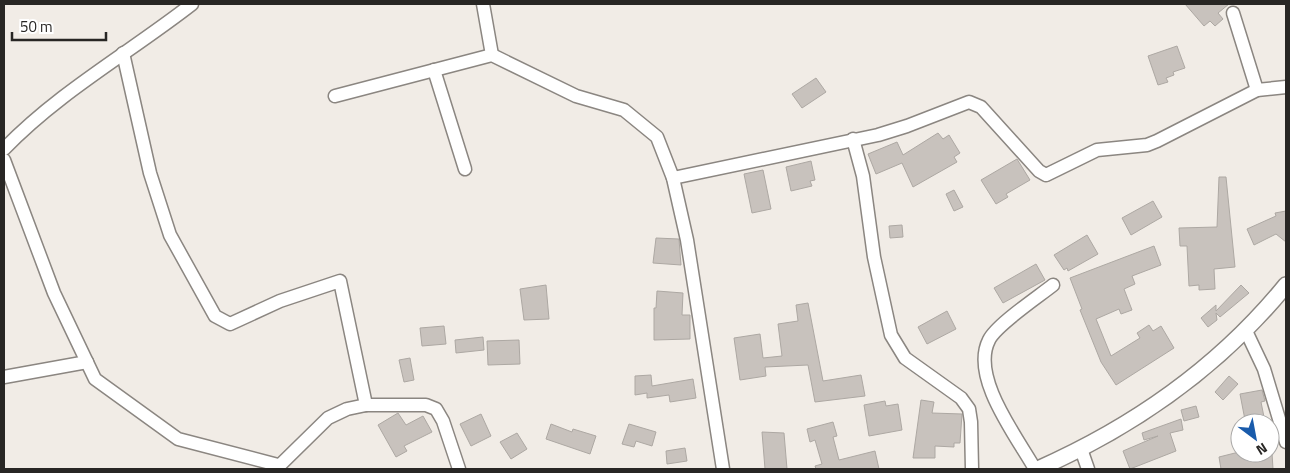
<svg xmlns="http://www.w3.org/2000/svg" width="1290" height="473" viewBox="0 0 1290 473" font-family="'Titillium Web',sans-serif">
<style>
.building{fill:#c8c2bd;stroke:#ada8a3}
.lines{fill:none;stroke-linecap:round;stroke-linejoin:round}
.minor-casing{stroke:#8b8681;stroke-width:15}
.major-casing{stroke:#8b8681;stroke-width:18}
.minor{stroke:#fff;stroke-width:12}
.major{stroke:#fff;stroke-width:15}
</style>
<rect width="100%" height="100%" fill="#f1ece6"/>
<g class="building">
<polygon points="1185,4 1229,4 1218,13 1223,19 1215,26 1210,21 1204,26"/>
<polygon points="1177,46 1185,68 1173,72 1174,75 1166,78 1168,82 1158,85 1148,56"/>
<polygon points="816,78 826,92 802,108 792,94"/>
<polygon points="938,133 943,139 949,135 960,153 954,157 957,162 913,187 902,163 876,174 868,154 897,142 903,155"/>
<polygon points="1017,159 1030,180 1006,194 1008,197 996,204 981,180"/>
<polygon points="811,161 815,180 810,181 812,186 791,191 786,167"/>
<polygon points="763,170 771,209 752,213 744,174"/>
<polygon points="1219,177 1226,177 1235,267 1214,269 1215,289 1199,290 1199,285 1189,286 1187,246 1180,246 1179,228 1217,227"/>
<polygon points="954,190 963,207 954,211 946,194"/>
<polygon points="1153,201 1162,217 1131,235 1122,218"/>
<polygon points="1286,211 1286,242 1276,234 1254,245 1247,229 1276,216 1275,213"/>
<polygon points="902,225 903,237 890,238 889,226"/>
<polygon points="1087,235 1098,254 1068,271 1067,268 1064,270 1054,255"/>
<polygon points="656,238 679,239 681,265 653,263"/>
<polygon points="1154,246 1161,265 1132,276 1135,284 1124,289 1132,310 1121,314 1119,309 1096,319 1111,356 1140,338 1137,333 1149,325 1153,331 1161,326 1174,348 1116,385 1101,362 1080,310 1082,309 1070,278"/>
<polygon points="1036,264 1045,280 1003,303 994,288"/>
<polygon points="546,285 549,319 524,320 520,289"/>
<polygon points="1241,285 1249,293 1220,317 1216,313 1217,320 1208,327 1201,318 1216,305 1216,311"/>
<polygon points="657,291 683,293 682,315 690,315 690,339 654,340 654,308 656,308"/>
<polygon points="808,303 823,381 861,375 865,396 815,402 808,365 765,367 766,376 740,380 734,338 760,334 763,358 782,356 778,324 798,321 796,305"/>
<polygon points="947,311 956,329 927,344 918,327"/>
<polygon points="444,326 446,344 422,346 420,328"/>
<polygon points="483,337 484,350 456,353 455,340"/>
<polygon points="519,340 520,364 488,365 487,341"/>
<polygon points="410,358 414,380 404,382 399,360"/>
<polygon points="651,375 652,386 693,379 696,398 670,402 669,395 647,398 647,393 635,395 635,376"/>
<polygon points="1229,376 1238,384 1223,400 1215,392"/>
<polygon points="1262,390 1265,401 1261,402 1264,417 1245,420 1240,394"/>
<polygon points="921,400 934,402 932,413 962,414 960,443 954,443 954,447 935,446 935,458 913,458"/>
<polygon points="885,401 886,406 898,404 902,430 869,436 864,405"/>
<polygon points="1196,406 1199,417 1184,421 1181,410"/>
<polygon points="398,413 406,425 423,416 432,432 404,446 407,451 396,457 378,425"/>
<polygon points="481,414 491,436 471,446 460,424"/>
<polygon points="1181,419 1183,430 1170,433 1176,451 1130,469 1123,451 1158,436 1144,440 1142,433"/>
<polygon points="833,422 837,436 833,437 839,460 875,451 879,469 816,469 815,466 822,464 815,440 810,442 807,429"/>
<polygon points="551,424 572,432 573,429 596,436 590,454 546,439"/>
<polygon points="629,424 656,432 652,446 636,441 634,447 622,444"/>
<polygon points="762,432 784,433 787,469 765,469"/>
<polygon points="517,433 527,449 511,459 500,442"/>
<polygon points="685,448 687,461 667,464 666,451"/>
<polygon points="1235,453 1272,453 1273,469 1221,469 1219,457"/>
</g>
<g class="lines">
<g class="minor-casing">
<g id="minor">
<polyline points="483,4 492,55"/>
<polyline points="1233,13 1257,90"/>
<polyline points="123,53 150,173 170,235 215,316 230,324 280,301 340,281 366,405"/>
<polyline points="434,70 465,169"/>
<polyline points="335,96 492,55 576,96 624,110 657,137 673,178 687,240 723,469"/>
<polyline points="853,139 863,176 874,257 891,335 905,358 961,398 969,409 971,422 972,469"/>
<path d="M4,149C59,92 129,53 192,4"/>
<polyline points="4,160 54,293 95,379 178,439 278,465"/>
<polyline points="673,178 878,135 907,126 969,102 981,107 1039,171 1046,175 1097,150 1147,145 1157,141 1257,90 1286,87"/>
<polyline points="1246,331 1264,369 1286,442"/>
<polyline points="4,377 87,362"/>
<polyline points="1081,449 1088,469"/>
<polyline points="276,469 328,418 347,409 366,405 426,405 436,409 443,421 459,469"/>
<path d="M1035,469C1017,437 970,377 989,340C996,325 1038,297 1053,285"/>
</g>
</g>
<g class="major-casing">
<path id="major" d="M1038,469C1133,427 1220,366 1286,285"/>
</g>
<use href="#minor" class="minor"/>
<use href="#major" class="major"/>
</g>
<rect width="1290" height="473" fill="none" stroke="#282624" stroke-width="10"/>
<g transform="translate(1255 438) rotate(148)"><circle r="24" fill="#ffffff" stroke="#a9a8a7"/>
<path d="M0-4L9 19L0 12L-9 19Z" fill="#195bab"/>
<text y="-8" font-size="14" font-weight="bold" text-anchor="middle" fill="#282624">N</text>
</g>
<path d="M12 32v8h94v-8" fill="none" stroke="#282624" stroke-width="2.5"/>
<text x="20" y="32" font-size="15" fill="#282624" stroke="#ffffff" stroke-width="4" paint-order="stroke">50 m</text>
</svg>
